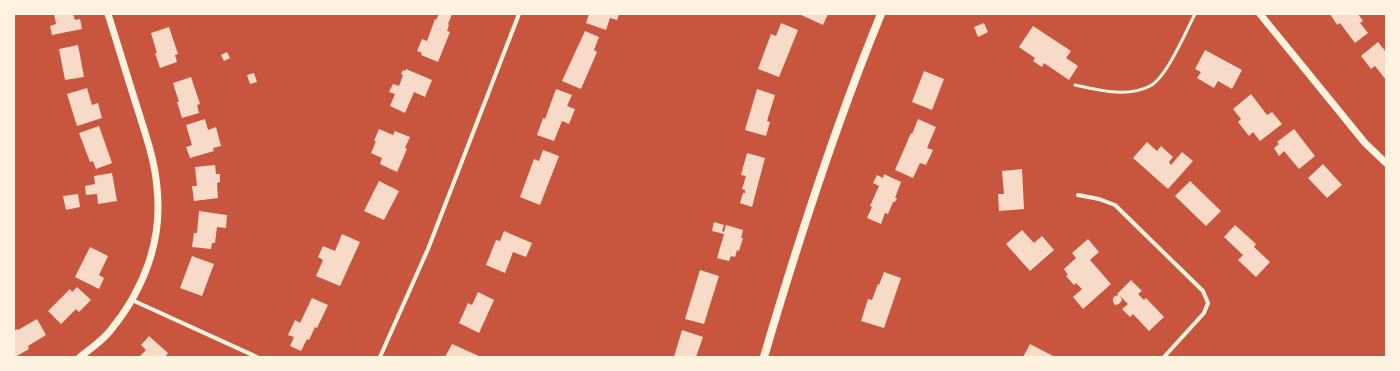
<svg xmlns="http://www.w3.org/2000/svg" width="1400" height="371" viewBox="0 0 1400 371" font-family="'IBM Plex Sans',sans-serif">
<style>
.building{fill:#f7dbc8}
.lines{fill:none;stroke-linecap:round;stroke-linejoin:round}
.service{stroke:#fff3e0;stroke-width:3}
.minor{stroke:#fff3e0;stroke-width:4}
.tertiary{stroke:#fff3e0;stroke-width:7}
.secondary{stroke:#fff3e0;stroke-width:8}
</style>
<rect width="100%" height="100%" fill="#c8553d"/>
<g class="building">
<polygon points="54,14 73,14 75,20 80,19 82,29 52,35 50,26 56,24"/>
<polygon points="439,14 452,14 448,24 449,25 447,31 450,32 438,62 421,55 422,53 417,51 422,39 427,41 435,19 436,20"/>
<polygon points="589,14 619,14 617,20 610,18 606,30 586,23"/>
<polygon points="799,14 828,14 823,25"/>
<polygon points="1330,14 1358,14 1363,21 1360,23 1368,33 1355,43 1340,23 1337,25"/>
<polygon points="781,23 798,30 779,77 758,69 771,34 776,36"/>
<polygon points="984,23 988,32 978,37 974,27"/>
<polygon points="1033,26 1071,51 1066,58 1078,66 1069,80 1044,63 1042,67 1033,61 1035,58 1019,47"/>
<polygon points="169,27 178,54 175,55 177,62 160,68 155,53 157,53 151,33"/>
<polygon points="585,31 599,37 594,50 597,52 581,89 562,81"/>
<polygon points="1378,42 1386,52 1386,80 1375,66 1371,69 1361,56"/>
<polygon points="78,45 84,77 65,80 59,49"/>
<polygon points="1205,50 1242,70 1232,89 1218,81 1214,88 1197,78 1201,72 1195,69"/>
<polygon points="227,52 230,58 224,61 221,55"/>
<polygon points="406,69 432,80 425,97 414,92 405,113 390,106 395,94 389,92 393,84 399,86 403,75 401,74 403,70 405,71"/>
<polygon points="924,71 944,79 932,110 912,102"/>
<polygon points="254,73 257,82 250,84 247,75"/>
<polygon points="191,77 200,104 197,105 199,113 182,118 177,102 179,102 173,83"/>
<polygon points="87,88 92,105 98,103 102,118 77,126 67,94"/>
<polygon points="556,89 572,95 567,106 575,109 569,124 562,121 554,141 537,135 543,118 545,119"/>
<polygon points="757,89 775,95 767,121 770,122 766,136 745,130"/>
<polygon points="1251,94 1267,115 1272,112 1282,124 1260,141 1253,132 1249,136 1238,122 1241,119 1233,109"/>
<polygon points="205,119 208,130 216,127 221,146 213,148 214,151 190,158 186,147 192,145 186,125"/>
<polygon points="918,119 936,127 927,148 933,150 926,165 920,163 913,178 895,170 911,133 912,134"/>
<polygon points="99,126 112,163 96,169 93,161 90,162 79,133"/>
<polygon points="379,129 393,135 395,131 410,137 405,148 407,149 397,172 380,164 382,158 371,153 376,141 374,141"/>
<polygon points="1294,129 1315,156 1299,169 1284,151 1279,156 1274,148 1279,144 1277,142"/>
<polygon points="1147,142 1157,151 1161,146 1173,157 1169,162 1171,165 1182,152 1193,161 1168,189 1133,158"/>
<polygon points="543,150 559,156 540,205 520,197 534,159 539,161"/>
<polygon points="747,153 765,158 752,207 740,203 743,193 745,193 745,190 742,189 746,176 741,175"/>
<polygon points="1323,164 1342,185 1327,198 1308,178"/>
<polygon points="215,165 216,174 220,174 220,182 217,183 218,198 194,201 192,186 197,186 195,167"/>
<polygon points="1022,169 1024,209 999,211 998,194 1004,194 1002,171"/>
<polygon points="112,173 117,201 98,204 97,194 86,195 85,186 95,184 94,176"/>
<polygon points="884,174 901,182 895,198 897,198 895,202 893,202 888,214 885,213 881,224 867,218 872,207 870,206 879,186 873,183 877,175 883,178"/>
<polygon points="379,181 399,191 384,220 364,211"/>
<polygon points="1190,181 1221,211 1206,226 1175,196"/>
<polygon points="78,194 80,207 66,210 63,196"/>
<polygon points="199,211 227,215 226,228 217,227 215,243 212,243 211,249 192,247 194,233 197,233"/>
<polygon points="714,222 724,225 722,231 724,232 726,225 743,230 741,238 743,238 739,251 737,250 735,257 731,256 729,261 717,258 724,234 712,231"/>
<polygon points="1235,225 1256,244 1254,247 1270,262 1256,277 1238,260 1243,255 1224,237"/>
<polygon points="1022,230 1034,243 1042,236 1054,250 1030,271 1006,244"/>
<polygon points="504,231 532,243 526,257 513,252 505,273 486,265 496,240 500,241"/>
<polygon points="342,234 360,242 340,286 316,276 323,260 318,257 323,246 335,251"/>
<polygon points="1088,239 1099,252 1090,260 1111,284 1083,309 1073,297 1082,289 1076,283 1074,285 1066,276 1068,275 1064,269 1076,258 1072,253"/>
<polygon points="90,247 108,256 99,275 104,278 99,289 75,277"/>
<polygon points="192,256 214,264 202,296 180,288"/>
<polygon points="700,270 719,276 704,324 685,319"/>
<polygon points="884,272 901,278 884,328 861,321 868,299 872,300 878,284 879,285"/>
<polygon points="1131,280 1142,291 1138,294 1144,300 1146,298 1164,317 1149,331 1133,314 1130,317 1122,309 1128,304 1120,296 1122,300 1119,304 1115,305 1113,302 1113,298 1115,296 1119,295 1117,294"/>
<polygon points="77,287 91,300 79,312 76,309 61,324 48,311 70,289 72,292"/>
<polygon points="478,292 494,300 479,333 459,323 468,303 472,305"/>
<polygon points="312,298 328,305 317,328 315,327 309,340 307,339 301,351 290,346 294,337 288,335 295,320 300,323"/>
<polygon points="37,319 46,335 28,346 29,349 15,357 14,354 14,331 17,329 18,330"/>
<polygon points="682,330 703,337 696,357 674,357"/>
<polygon points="149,336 168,353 165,357 139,357 146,350 141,345"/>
<polygon points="452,344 481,357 445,357"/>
<polygon points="1030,344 1055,357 1023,357"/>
</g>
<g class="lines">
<path class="service" d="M1075,85C1098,90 1127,98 1150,86C1167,77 1186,31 1195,14"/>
<g class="minor">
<polyline points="1078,195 1099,199 1115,205 1203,291 1208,303 1204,313 1164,357"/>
<polyline points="132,300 257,357"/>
<polyline points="380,357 428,249 519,14"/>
</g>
<g class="tertiary">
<polyline points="1260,14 1365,143 1386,163"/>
<path d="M80,357C90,349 102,341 110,331C143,291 163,241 157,188C155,160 145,133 137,107C127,76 118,45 108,14"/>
</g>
<path class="secondary" d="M764,357C798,241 835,126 881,14"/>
</g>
<rect width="1400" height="371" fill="none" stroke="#fff3e0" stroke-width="30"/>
</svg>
